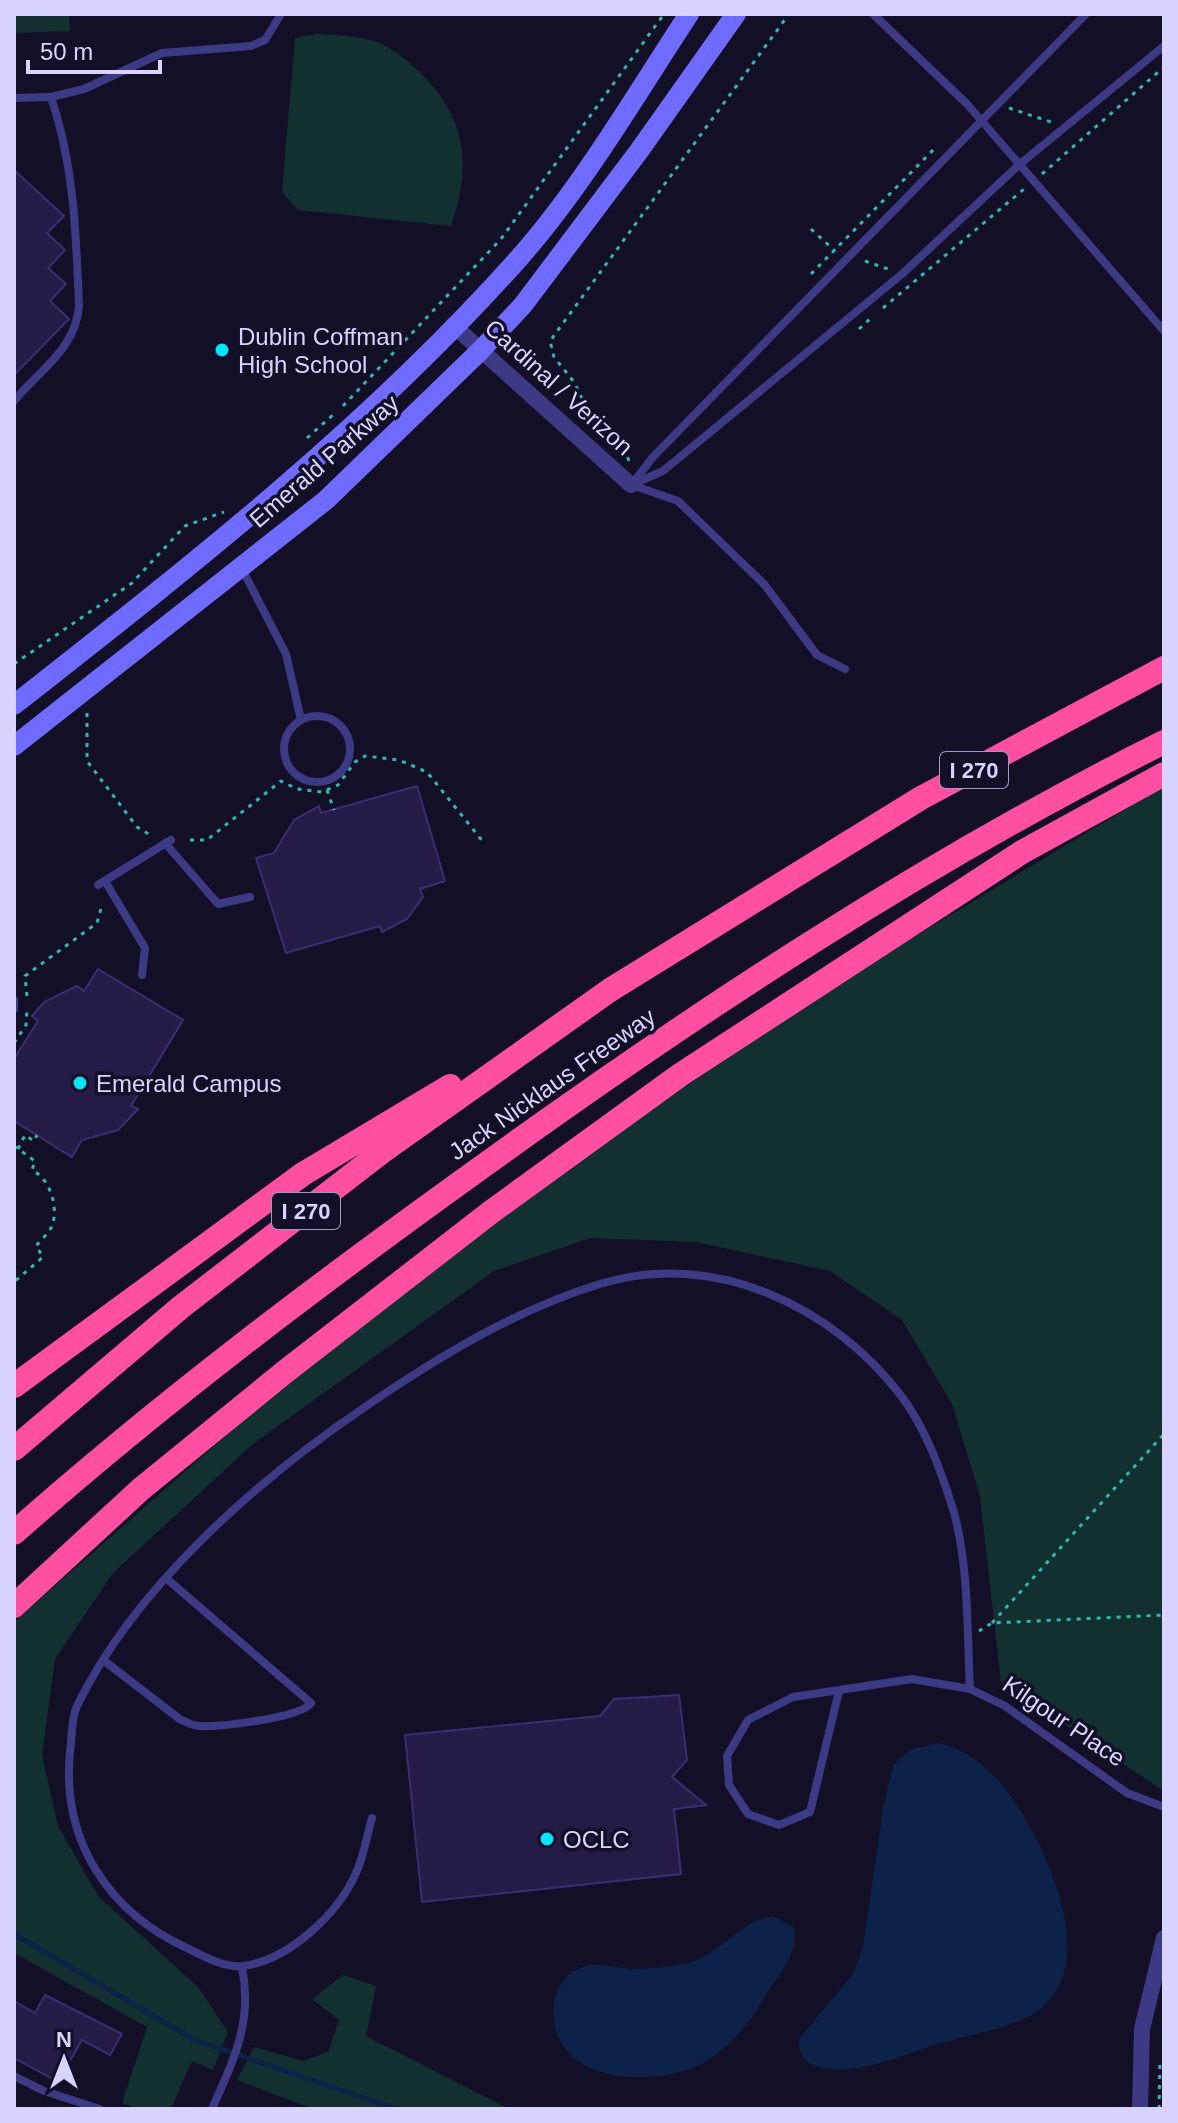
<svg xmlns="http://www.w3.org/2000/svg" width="1178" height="2123" viewBox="0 0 1178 2123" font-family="Helvetica,sans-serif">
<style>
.green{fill:#12302f}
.water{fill:#0c2248}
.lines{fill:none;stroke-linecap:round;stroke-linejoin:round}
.stream{stroke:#0c2248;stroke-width:5}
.building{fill:#241b47;stroke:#3b2d73;stroke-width:2}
.path{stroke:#2fb8b0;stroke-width:3;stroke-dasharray:4 6;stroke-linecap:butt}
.service{stroke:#3d3a85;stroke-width:8}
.minor{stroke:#3d3a85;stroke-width:16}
.secondary{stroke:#6f6bff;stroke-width:20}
.motorway{stroke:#ff4fa3;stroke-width:24}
.poi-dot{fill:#00e5ff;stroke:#130f26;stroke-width:3}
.labels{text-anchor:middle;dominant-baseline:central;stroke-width:7;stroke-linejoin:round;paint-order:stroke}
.shield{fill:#130f26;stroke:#9e99be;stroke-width:2}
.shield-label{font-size:22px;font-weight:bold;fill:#d9d4ff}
.poi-label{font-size:24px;fill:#d9d4ff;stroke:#130f26;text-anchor:start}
.street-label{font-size:24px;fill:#d9d4ff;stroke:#130f26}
</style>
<rect width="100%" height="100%" fill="#130f26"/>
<g class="green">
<polygon points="14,14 69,14 70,31 14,33"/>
<path d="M316,34C337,35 357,36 377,42C391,47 407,60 417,70C466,115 473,164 451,226L298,210L282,192L295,38Z"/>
<polygon points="1164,786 1164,1791 1001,1682 980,1496 952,1404 902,1320 830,1271 696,1242 590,1238 494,1271 253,1444 113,1573 55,1659 42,1755 58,1826 98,1896 199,1988 228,2032 213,2070 192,2061 171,2109 138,2109 122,2103 147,2027 14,1953 14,1622 295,1375 592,1150 841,981"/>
<polygon points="343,1975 376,1986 366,2036 509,2109 313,2109 237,2080 254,2047 303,2061 328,2052 339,2020 312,1999"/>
</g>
<g class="water">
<path d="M937,1743C982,1750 1015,1797 1035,1836C1060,1885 1094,1976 1033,2014C1007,2030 965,2035 935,2045C901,2056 852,2078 816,2066C803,2062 798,2052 799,2039L853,1974L863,1946L883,1810L893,1765L910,1750Z"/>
<path d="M773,1916L794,1928C799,1955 777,1976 764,1998C749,2024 728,2050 701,2064C649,2090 546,2082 554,2004C555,1991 564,1975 576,1970C593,1961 606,1966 623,1968C642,1970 665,1967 684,1964C720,1957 738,1921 773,1916Z"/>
</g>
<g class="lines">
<polyline class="stream" points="14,1934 195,2040 396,2109"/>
</g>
<g class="building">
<polygon points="14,170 64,216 47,233 65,250 48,268 66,284 50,301 69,319 14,375"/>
<polygon points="417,786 445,881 420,889 423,897 407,919 382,932 380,926 286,953 256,858 274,853 294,820 319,806 321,813"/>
<polygon points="98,969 183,1020 131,1106 138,1109 118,1130 82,1140 72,1157 14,1121 14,1059 38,1021 32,1016 44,1002 77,986 84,991"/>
<polygon points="679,1695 687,1760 672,1777 706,1805 674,1809 681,1874 422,1902 405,1735 600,1716 614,1699"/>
<polygon points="45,1995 122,2034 110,2055 82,2040 58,2082 14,2058 14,2001 35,2013"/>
</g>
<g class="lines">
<g class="path">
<polyline points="1009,108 1051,122"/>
<polyline points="1042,174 1164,67"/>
<polyline points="811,229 835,251"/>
<polyline points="865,261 888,269"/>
<polyline points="811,274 937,146"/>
<polyline points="883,308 1024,189"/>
<polyline points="859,329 871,318"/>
<polyline points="343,406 501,239 664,14"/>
<polyline points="307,438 334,414"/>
<polyline points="629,461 623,444 589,413 574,382 554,357 550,341 789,14"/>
<polyline points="14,664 132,583 185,526 224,512"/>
<polyline points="87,713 87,761 137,827 152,836"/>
<polyline points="327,790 334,810"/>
<polyline points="190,840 207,840 281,781 297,789 322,792 338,785 355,762 365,756 399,760 427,772 484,843"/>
<polyline points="27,996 25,976 97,923 102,905"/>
<polyline points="14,1043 26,1025 27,1011"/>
<path d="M14,1146L35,1161L32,1170C50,1179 59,1207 52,1226C49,1233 41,1240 36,1246L43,1257L14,1282"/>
<polyline points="18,1149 25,1135 34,1141 37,1135"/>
<polyline points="992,1623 1164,1434"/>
<polyline points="979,1631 992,1623 1164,1615"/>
<polyline points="1159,2109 1160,2059"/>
</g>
<g class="service">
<polyline points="873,14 967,104 1164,331"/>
<polyline points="51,97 84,89 162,53 251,46 265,40 281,14"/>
<path d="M14,98L51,97C74,165 76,233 79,305C77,347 40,370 14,401"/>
<polyline points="632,484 653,457 1086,14"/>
<polyline points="631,485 663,471 902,274 1020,164 1164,46"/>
<polyline points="632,485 678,501 764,584 817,655 845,669"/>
<polyline points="242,569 286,654 301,720"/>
<circle cx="317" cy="749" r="33"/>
<polyline points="165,843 218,904 250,897"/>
<polyline points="105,881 145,948 142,975"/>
<polyline points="98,885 171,840"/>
<polyline points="14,1000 14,1009"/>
<path d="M103,1660L181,1720C187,1722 193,1726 199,1726C220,1727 301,1718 311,1703L167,1579"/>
<polyline points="839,1691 810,1812 779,1825 748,1814 729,1785 727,1756 748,1720 793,1697 912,1679 970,1689 1005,1706 1127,1793 1164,1807"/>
<path d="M372,1818C367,1835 364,1856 356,1873C338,1914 289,1960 243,1966C225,1968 205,1957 189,1949C109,1913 61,1841 70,1752C72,1737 71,1719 77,1706C135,1587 257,1480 365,1407C438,1357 515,1310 600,1284C714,1249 833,1306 902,1397C926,1429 941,1471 953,1509C969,1565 967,1630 970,1689"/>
<polyline points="14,2076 44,2091 100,2109"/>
<path d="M212,2109C234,2059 253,2022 242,1967"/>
</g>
<g class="minor">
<polyline points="453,325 631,485"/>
<polyline points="1140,2109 1142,2029 1164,1938"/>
</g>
<g class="secondary">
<path d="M14,705C191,566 370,426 520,257C582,187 637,93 689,14"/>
<polyline points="14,746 326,500 481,350 523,305 639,151 736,14"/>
</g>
<g class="motorway">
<polyline points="14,1386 303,1174 450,1086"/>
<polyline points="14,1449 181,1307 383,1151 610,990 921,798 1164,668"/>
<path d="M14,1533C162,1402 319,1284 479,1169C696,1012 924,862 1164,742"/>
<polyline points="14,1606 141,1489 286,1371 491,1212 680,1075 1022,852 1164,774"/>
</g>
</g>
<g class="poi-dot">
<circle cx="222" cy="350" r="8"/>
<circle cx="80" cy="1083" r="8"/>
<circle cx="547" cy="1839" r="8"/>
</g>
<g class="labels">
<g class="shield">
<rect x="940" y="752" width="68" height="36" rx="6"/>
<rect x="272" y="1193" width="68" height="36" rx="6"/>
</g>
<g class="shield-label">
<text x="974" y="770">I 270</text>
<text x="306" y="1211">I 270</text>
</g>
<g class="poi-label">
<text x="238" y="336">Dublin Coffman<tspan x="238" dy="28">High School</tspan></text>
<text x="96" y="1083">Emerald Campus</text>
<text x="563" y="1839">OCLC</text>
</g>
<g class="street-label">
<text transform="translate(559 387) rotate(42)">Cardinal / Verizon</text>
<text transform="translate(324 461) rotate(-41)">Emerald Parkway</text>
<text transform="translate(552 1084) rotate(-35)">Jack Nicklaus Freeway</text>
<text transform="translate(1064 1721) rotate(34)">Kilgour Place</text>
</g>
</g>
<rect width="1178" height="2123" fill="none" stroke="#d9d4ff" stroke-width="32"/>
<g transform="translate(64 2059)" stroke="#130f26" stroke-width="6" paint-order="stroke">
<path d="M0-6L14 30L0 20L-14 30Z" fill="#d9d4ff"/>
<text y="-12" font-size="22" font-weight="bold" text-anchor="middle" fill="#d9d4ff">N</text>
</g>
<path d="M28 60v12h132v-12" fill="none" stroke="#d9d4ff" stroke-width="4"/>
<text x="40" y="60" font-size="24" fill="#d9d4ff" stroke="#130f26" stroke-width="6" paint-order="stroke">50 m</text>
</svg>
